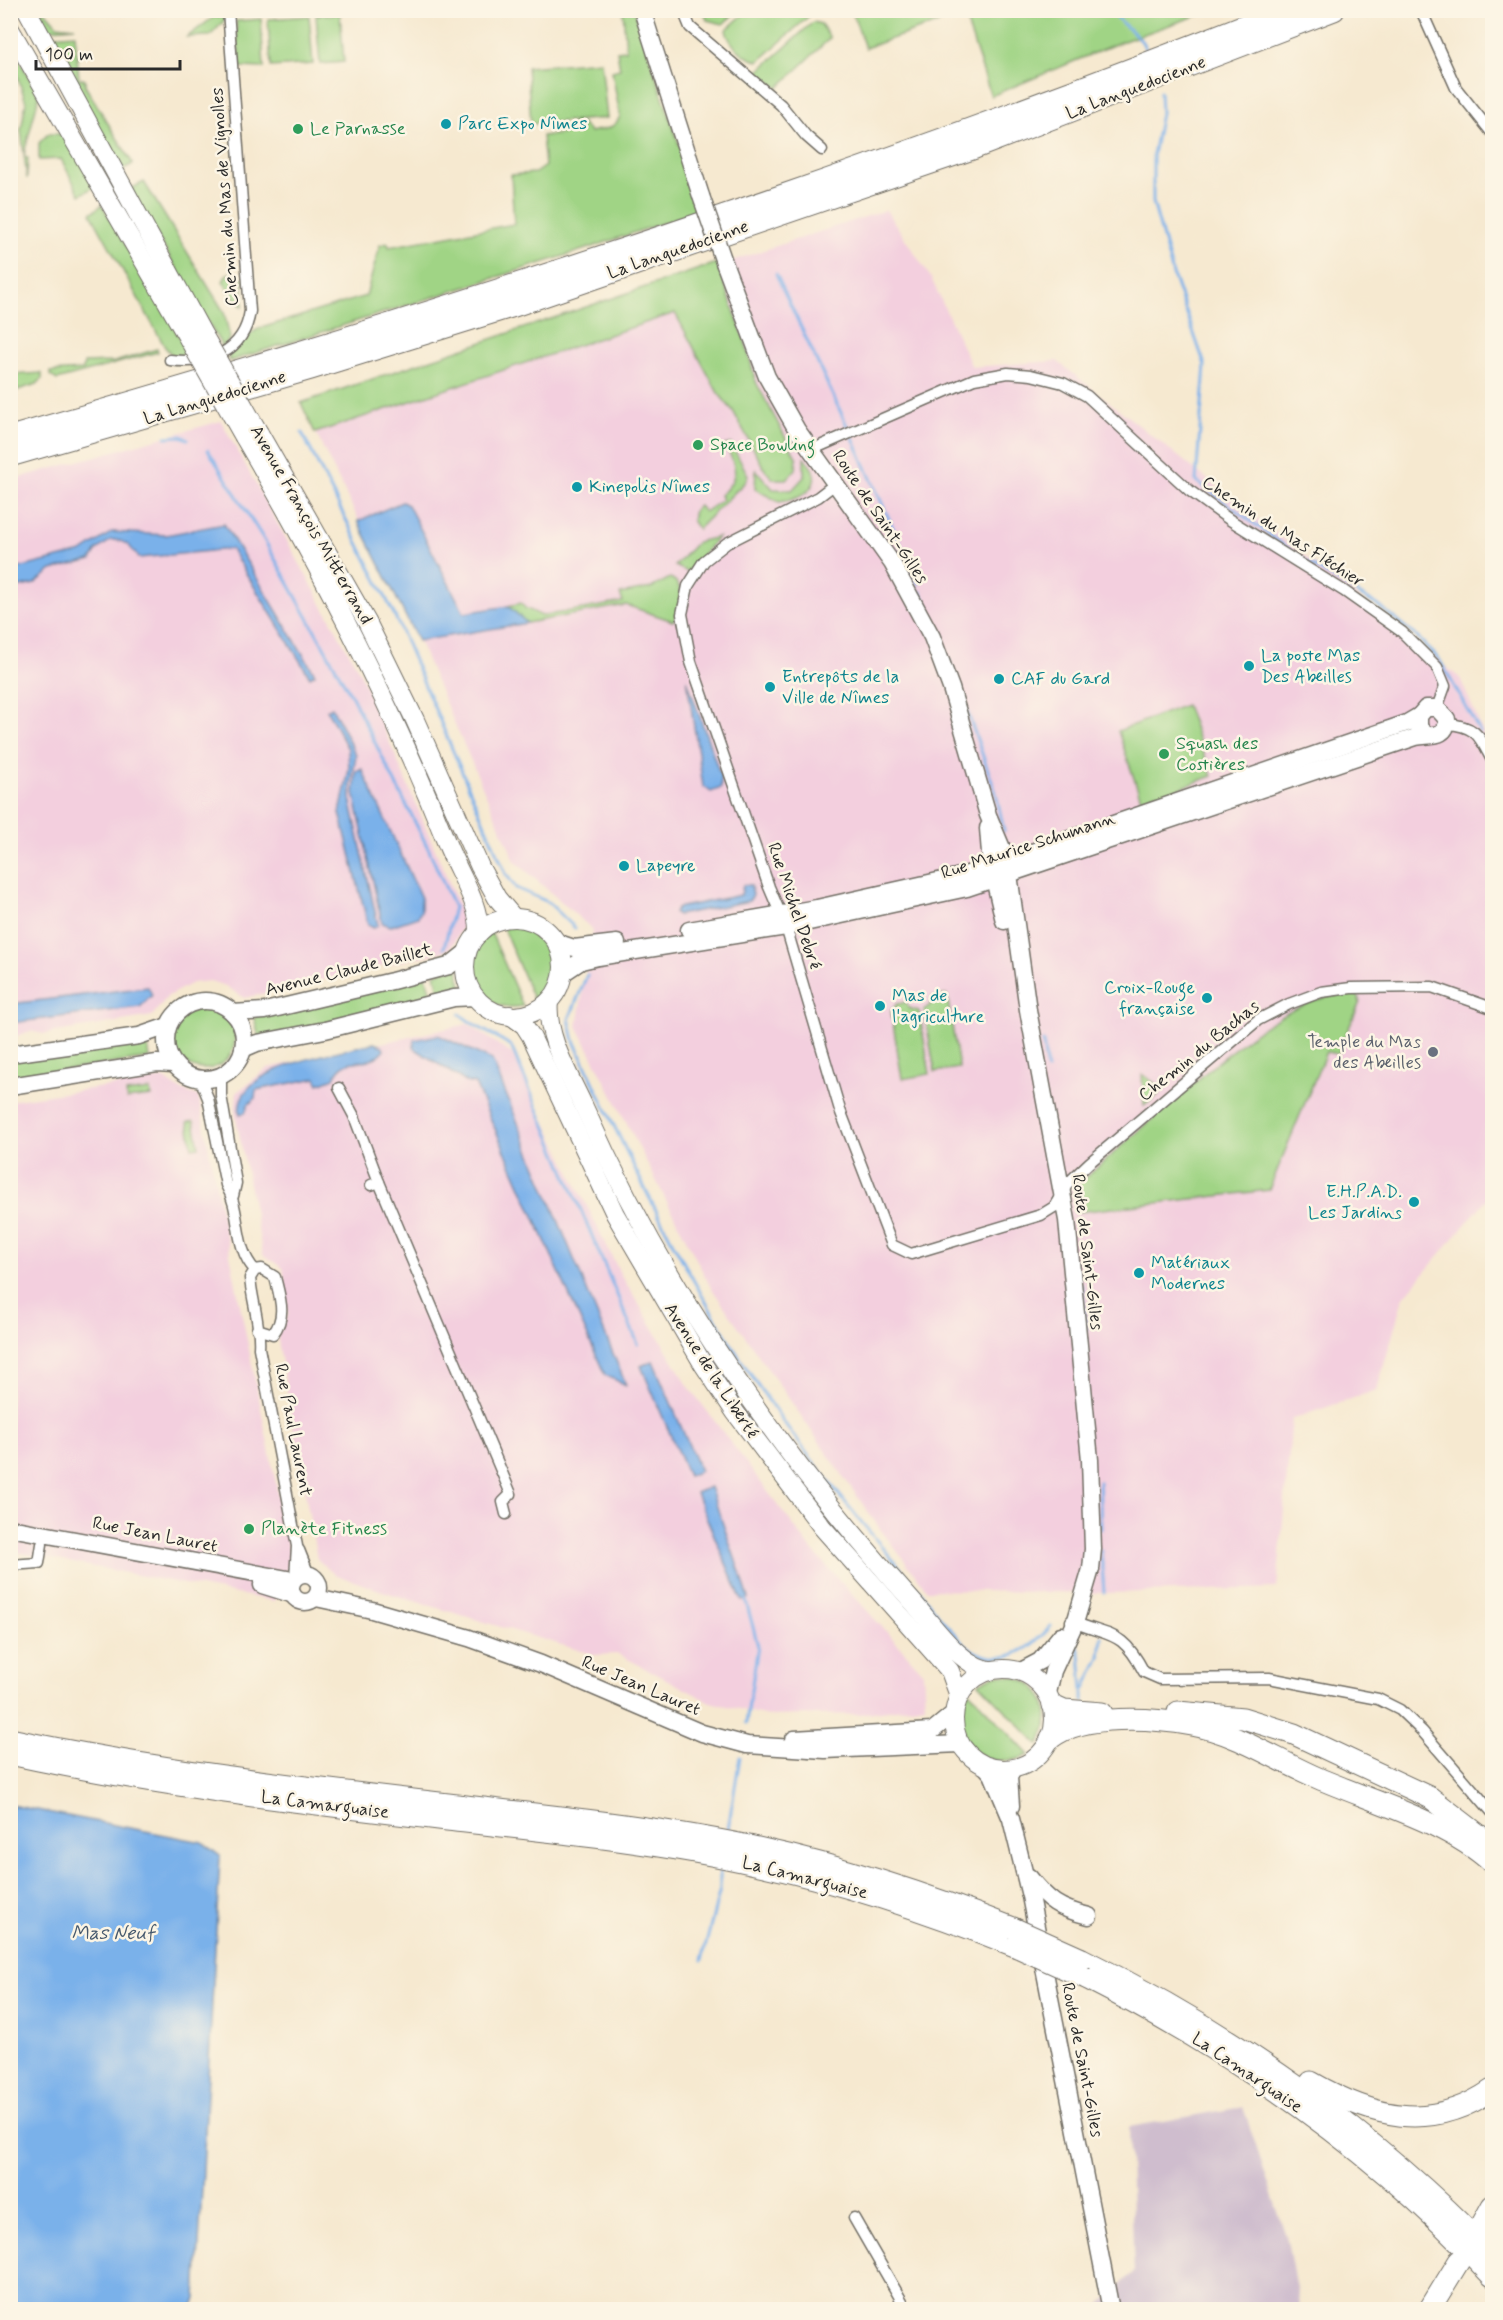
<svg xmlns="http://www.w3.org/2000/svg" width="1503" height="2320" viewBox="0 0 1503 2320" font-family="Mynerve,sans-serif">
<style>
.built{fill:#f3cfde}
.industrial{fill:#cfbdce}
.green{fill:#a0d485;stroke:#668058;stroke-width:1.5}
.water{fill:#7ab1ea;stroke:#526e8a;stroke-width:1.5}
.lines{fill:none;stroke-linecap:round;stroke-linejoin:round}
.stream{stroke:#7ab1ea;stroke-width:3}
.street-casing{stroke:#726e65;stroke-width:13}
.secondary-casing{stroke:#726e65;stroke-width:19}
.primary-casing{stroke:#726e65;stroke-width:20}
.highway-casing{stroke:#726e65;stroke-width:23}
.street{stroke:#fff;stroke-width:10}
.secondary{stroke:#fff;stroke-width:16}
.primary{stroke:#fff;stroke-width:18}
.highway{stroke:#fff;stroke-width:21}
.secondary-bridge-casing{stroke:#726e65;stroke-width:19;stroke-linecap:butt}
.primary-bridge-casing{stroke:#726e65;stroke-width:20;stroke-linecap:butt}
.highway-bridge-casing{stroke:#726e65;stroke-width:23;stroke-linecap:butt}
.secondary-bridge{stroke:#fff;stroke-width:16}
.primary-bridge{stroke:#fff;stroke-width:18}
.highway-bridge{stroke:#fff;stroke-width:21}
.culture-dot{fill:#0f9aa8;stroke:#fcf5e5;stroke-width:2}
.leisure-dot{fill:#2e9e5b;stroke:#fcf5e5;stroke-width:2}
.worship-dot{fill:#6b7280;stroke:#fcf5e5;stroke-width:2}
.labels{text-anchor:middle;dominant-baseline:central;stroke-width:5;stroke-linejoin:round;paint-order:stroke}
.street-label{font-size:18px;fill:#2b2b2b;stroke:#fcf5e5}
.culture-label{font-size:18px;fill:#0d838f;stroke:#fcf5e5;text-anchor:start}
.leisure-label{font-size:18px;fill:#27864d;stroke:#fcf5e5;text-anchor:start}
.worship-label{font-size:18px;fill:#5b616d;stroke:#fcf5e5;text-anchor:end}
.water-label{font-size:20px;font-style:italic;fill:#475a6e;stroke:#fcf5e5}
</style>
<rect width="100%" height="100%" fill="#fcf5e5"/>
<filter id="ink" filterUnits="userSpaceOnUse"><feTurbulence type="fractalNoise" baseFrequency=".0167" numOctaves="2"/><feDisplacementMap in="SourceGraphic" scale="12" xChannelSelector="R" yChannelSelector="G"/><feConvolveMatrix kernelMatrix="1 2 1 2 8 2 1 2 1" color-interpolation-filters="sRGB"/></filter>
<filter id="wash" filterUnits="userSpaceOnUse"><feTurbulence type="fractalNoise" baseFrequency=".008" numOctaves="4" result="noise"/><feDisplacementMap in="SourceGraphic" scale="24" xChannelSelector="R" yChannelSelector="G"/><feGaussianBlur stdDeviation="1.35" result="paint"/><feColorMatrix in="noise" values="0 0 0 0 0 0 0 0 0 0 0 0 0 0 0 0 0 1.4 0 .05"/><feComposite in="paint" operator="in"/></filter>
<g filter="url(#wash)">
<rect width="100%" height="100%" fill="#f6e9d0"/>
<g class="built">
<polygon points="886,210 931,278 972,367 1057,361 1460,678 1492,753 1492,1193 1403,1298 1377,1390 1292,1419 1277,1588 1108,1593 927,1590 880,1529 710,1286 577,1026 593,930 515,861 421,647 301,403"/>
<polygon points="221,421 360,673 466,922 449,950 433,954 244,998 226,986 210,981 192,983 168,996 152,1016 44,1034 30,1031 11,1038 11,480"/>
<polygon points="468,1024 512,1054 620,1273 689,1387 812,1550 923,1672 925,1705 859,1714 768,1716 710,1702 618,1654 595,1655 388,1593 334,1574 317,1559 277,1335 288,1315 283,1268 263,1255 235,1113 237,1092 268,1068"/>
<polygon points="163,1078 181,1090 198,1096 200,1105 291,1559 274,1601 11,1551 10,1101"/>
</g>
<polygon class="industrial" points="1243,2107 1286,2236 1300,2309 1094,2310 1134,2272 1129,2127"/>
<g class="green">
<polygon points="39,11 45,11 57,25 75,27 50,29"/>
<path d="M623,11H634L701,210L583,250L230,361L228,357L243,339L258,329L366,296L380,245L388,243L389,247L514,224L511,175L535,173L545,166L542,136L562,134L574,122L582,124L590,132C603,129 615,130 620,116L612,71L620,69L617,51L626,50Z"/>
<polygon points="738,11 723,24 707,20 704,12"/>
<path d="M747,11H808V17L759,61C745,59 728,43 726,30Z"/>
<polygon points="852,11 946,11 949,19 865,48"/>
<polygon points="963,11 963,10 1210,11 1118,43 991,96"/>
<polygon points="340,14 344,62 320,64 316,15"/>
<polygon points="223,16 224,21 210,36 187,37 214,17"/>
<polygon points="309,16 313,64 271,67 268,19"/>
<polygon points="261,19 264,68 240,67 236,21"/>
<polygon points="813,22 821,24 830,38 778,88 758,72"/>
<polygon points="75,34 79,79 85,79 85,86 133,164 119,171 47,36"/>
<polygon points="10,42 39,96 25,150 24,157 28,158 27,179 21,130 26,102 11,57"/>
<polygon points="601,61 607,118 531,124 527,67"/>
<polygon points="48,134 64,134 96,186 80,195 61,159 39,160 39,143"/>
<polygon points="144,182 224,312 230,338 223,348 130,189"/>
<polygon points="102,205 190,355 172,355 165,347 91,213"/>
<polygon points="717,263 745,341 756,382 797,459 796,469 787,479 773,479 765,470 733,411 718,393 675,313 315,433 301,403"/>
<polygon points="230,273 243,278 243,306 239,304 223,282 226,275"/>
<polygon points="157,349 158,352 57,380 50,375 50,372 83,370 84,363 115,362"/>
<polygon points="42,373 42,379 37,384 11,392 11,375"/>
<path d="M731,444L748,475L745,482L698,529L692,520L694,510L699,506L704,512L722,500L720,495C740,479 737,466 725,445Z"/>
<path d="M804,458C829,483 804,500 779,502L755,489L756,470L773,489L792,490L804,477Z"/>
<polygon points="718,537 688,572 675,566 697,542"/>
<path d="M670,578C686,584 682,610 673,621L626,605L527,623L508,606L521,603L525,608L542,616L623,602L620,594L651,588Z"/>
<polygon points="1186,705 1212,776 1159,796 1157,793 1141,799 1118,731"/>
<path d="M511,923C554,928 570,973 534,1001L502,925Z"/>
<path d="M490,930L523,1006C506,1009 490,1005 479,991L482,989L474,973H470L473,949Z"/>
<polygon points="458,965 459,978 465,993 440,996 435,974"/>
<polygon points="426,976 432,998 259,1038 254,1017"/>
<path d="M1346,993L1358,995L1360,1002L1338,1054L1326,1052L1269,1190L1078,1212L1075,1187C1109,1157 1143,1127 1178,1097C1229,1053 1277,1004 1346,993Z"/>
<polygon points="947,995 959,1068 935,1072 924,1010 930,1005 932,998"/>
<polygon points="906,1002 909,1008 919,1011 930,1074 902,1079 891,1011 897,1004"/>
<circle cx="204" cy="1038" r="31"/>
<polygon points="147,1039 150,1058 11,1078 10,1058"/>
<polygon points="1142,1074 1160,1087 1158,1095 1144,1106"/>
<polygon points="150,1090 151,1096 127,1099 126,1093"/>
<polygon points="194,1121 199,1147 192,1148 188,1122"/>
<path d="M995,1675C1039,1674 1059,1706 1039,1745L979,1683Z"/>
<path d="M969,1691L1029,1755C982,1777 943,1736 969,1691Z"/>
</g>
<g class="water">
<polygon points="402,502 408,505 464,613 508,606 527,623 418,641 358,521"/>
<path d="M224,524L315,674L310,677L231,549L139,558C131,547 125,539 111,540L97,550L91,560L52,570L34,584L11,589V570L82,552L112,532L166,535Z"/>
<polygon points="687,680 721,777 721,788 711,792 703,786"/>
<polygon points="332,707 356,755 351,786 351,803 378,925 374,928 368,925 340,813 349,769 348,749 327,710"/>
<polygon points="362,769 421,898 421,911 418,917 391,926 382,923 354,793 356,772"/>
<polygon points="743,885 751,885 753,895 749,901 678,915 674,912 677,908 741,895"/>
<polygon points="148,987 152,995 140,1007 11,1023 11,1004"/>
<polygon points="438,1035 492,1060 626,1385 605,1375 475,1084 466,1082 414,1048 414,1040"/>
<path d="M374,1043L382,1046L384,1050C367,1072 346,1050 334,1078L319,1084L316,1078L256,1090L255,1098L248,1105L245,1113L240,1114C231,1067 340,1052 374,1043Z"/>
<polygon points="653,1361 700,1471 688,1476 641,1366"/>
<polygon points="710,1487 749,1598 742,1601 696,1493"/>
<polygon points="11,1805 202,1842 220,1856 196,2299 191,2309 11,2309"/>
</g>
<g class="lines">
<g class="stream">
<path d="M1113,10C1121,29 1140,31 1146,50"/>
<polyline points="1160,92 1161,113 1153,155 1153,202 1174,278 1205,365 1196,481 1305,561 1380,607 1415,635 1439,659 1480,732"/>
<polyline points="776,274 849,430"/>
<polyline points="302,433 394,614 506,874 516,888 548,902 575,928"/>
<polyline points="852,436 918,584"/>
<polyline points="166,437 181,436 188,439"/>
<polyline points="208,450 266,543 351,695 428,848 454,907 444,948"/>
<polyline points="921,592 935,626"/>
<polyline points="949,660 996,793 1004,831"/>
<path d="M587,975L569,1019L574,1041C622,1144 671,1247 731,1344C782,1426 843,1502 906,1575C922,1593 957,1643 976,1652C1006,1667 1033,1647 1051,1626"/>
<path d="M460,1014C475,1028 494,1034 511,1046L638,1344"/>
<polyline points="1043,1042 1047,1070"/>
<polyline points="1082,1286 1086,1330"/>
<polyline points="1099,1482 1101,1529"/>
<polyline points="1101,1551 1104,1592"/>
<polyline points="745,1597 758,1646 746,1723"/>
<polyline points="1075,1639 1080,1654 1083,1690"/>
<polyline points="1083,1701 1083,1692 1100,1657 1102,1637"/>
<polyline points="728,1829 740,1757"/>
<polyline points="702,1960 720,1889 720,1869"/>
</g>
</g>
</g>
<g filter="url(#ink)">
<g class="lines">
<g class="street-casing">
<g id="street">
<polyline points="683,10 690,27 781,105 806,136 822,150"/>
<polyline points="1421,10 1456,88 1492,133"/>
<path d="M170,360C208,365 244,353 250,311L228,10"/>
<polyline points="811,450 974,379 1008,373 1031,375 1063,383 1087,396 1190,491 1230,520 1344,591 1402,632 1437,667 1445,686 1437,708"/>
<polyline points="835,484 818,497 727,543 704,561 688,586 682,614 691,662 769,887 786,927 840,1110 892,1245 911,1254 1041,1215 1054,1207 1068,1183 1089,1163 1258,1020 1289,1004 1321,992 1351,988 1432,987 1492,1008"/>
<path d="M1447,724C1477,726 1479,736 1492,760"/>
<polyline points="221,1075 221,1095 236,1183 233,1196"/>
<path d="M200,1079L208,1098L226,1185C242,1212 233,1247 255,1270"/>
<polyline points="339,1088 354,1116 379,1182 371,1185"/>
<polyline points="379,1182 511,1494 503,1502 506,1514"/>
<path d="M257,1329L273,1334C287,1316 280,1298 275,1277L262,1269L255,1270L250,1278C252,1301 261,1326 259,1348L297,1546L295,1578"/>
<polyline points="299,1550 309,1575"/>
<polyline points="10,1565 39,1563 42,1544"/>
<path d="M1071,1621C1110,1638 1121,1628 1144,1672L1160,1679L1269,1678L1378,1699L1400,1710L1422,1731L1492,1812"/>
<polyline points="854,2218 907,2310"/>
</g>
</g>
<g class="secondary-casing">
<g id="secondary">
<polyline points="642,10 701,196"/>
<polyline points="725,265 767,377 797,430 892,563 932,637 951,688 988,815 1007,860 1028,1010 1067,1220 1090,1460 1093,1549 1091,1569 1075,1623 1053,1671 1048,1693"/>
<polyline points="988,828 991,866 1004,921"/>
<polyline points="689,930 817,908 965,875 1407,723 1419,716"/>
<polyline points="556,942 574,948 617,943"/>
<path d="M563,973L581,961L598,957L786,927L967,888L1416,737C1430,734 1447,739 1447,719L1437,708H1426L1419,716V728L1427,735"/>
<circle cx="205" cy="1040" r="39"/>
<polyline points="233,1013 265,1011 392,981 449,966 468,951"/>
<polyline points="243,1049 257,1043 325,1030 454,998 476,997"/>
<polyline points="10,1054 139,1036 168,1026"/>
<polyline points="10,1086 157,1063 173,1064"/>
<polyline points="10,1528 293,1580"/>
<circle cx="305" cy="1588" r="14"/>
<polyline points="262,1585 291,1594"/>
<polyline points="316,1598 372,1610 469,1638 541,1664 702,1733 747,1745 825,1750 960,1744"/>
<polyline points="1021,1671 1040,1661 1061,1635"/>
<polyline points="794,1739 932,1731 954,1713"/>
<polyline points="984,1765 992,1774 1011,1819 1030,1896 1111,2310"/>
<polyline points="1011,1806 1009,1777 1014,1768"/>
<path d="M1029,1877C1048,1901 1059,1909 1089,1916"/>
</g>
</g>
<g class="primary-casing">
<g id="primary">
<polyline points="27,10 204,336"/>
<polyline points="10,29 189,340"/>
<polyline points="259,433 367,622 415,720 480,867 497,898 514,918"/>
<path d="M244,437C321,568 391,703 447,844C458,872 480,903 479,933"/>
<circle cx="514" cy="967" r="49"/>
<path d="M549,1001C545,1036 570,1076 584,1107C665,1289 778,1453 911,1600C930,1621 961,1668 990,1670"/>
<polyline points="510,1015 524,1025 531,1036 615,1214 703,1364 735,1412 822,1527 950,1671 959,1696"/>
<circle cx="1004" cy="1719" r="50"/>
</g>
</g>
<g class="highway-casing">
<g id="highway">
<path d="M10,437C441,315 867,175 1283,10"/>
<polyline points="10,456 311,369 511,307 975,148 1334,10"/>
<polyline points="1053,1705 1064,1710 1102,1713"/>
<polyline points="1178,1712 1243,1718 1294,1734 1431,1798 1492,1845"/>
<path d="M1051,1738C1083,1713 1154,1718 1192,1725C1237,1733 1276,1760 1318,1778C1373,1802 1448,1822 1492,1863"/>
<path d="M10,1739C155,1770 301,1787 448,1804C551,1816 656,1826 758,1848C845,1867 930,1895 1013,1928"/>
<path d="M10,1754C152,1785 295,1802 439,1819C544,1831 651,1841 755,1864C844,1883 930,1912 1015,1946"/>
<path d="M1082,1959C1234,2033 1375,2133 1492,2254"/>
<path d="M1086,1978C1236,2054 1378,2152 1492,2276"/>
<path d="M1311,2082C1372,2117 1430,2133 1492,2090"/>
<polyline points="1480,2228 1492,2206"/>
<polyline points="1429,2310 1459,2261"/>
</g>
</g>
<use href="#street" class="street"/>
<use href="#secondary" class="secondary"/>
<use href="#primary" class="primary"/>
<use href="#highway" class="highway"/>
<g class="secondary-bridge-casing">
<polyline id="secondary-bridge" points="701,196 725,265"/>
</g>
<g class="primary-bridge-casing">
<g id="primary-bridge">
<polyline points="204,336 259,433"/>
<polyline points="189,340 244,437"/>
</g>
</g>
<g class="highway-bridge-casing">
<g id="highway-bridge">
<polyline points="1013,1928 1082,1959"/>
<polyline points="1015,1946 1086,1978"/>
</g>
</g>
<use href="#secondary-bridge" class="secondary-bridge"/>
<use href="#primary-bridge" class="primary-bridge"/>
<use href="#highway-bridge" class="highway-bridge"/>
</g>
</g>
<g class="culture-dot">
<circle cx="446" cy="124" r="6"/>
<circle cx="577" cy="487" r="6"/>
<circle cx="1249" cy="666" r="6"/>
<circle cx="999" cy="679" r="6"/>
<circle cx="770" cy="687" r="6"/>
<circle cx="624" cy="866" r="6"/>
<circle cx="1207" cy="998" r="6"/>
<circle cx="880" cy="1006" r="6"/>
<circle cx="1414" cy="1202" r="6"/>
<circle cx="1139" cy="1273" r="6"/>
</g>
<g class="leisure-dot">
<circle cx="298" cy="129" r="6"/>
<circle cx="698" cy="445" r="6"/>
<circle cx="1164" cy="754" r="6"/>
<circle cx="249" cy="1529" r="6"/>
</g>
<circle class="worship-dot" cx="1433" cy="1052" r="6"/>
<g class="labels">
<g class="street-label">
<text transform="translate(1136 88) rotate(-21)">La Languedocienne</text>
<text transform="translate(225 197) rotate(-94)">Chemin du Mas de Vignolles</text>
<text transform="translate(678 250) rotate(-19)">La Languedocienne</text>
<text transform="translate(215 398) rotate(-17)">La Languedocienne</text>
<text transform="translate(880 517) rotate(56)">Route de Saint-Gilles</text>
<text transform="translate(311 525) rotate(60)">Avenue François Mitterrand</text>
<text transform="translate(1283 532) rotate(33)">Chemin du Mas Fléchier</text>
<text transform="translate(1028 846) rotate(-18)">Rue Maurice Schumann</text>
<text transform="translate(794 906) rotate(71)">Rue Michel Debré</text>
<text transform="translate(349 970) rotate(-14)">Avenue Claude Baillet</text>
<text transform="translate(1199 1051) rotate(-39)">Chemin du Bachas</text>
<text transform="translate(1087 1252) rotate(83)">Route de Saint-Gilles</text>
<text transform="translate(711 1371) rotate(57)">Avenue de la Liberté</text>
<text transform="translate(293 1430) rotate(79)">Rue Paul Laurent</text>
<text transform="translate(155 1535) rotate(11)">Rue Jean Lauret</text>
<text transform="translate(641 1686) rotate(23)">Rue Jean Lauret</text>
<text transform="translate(325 1805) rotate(7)">La Camarguaise</text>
<text transform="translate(805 1878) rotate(14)">La Camarguaise</text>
<text transform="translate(1082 2060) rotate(79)">Route de Saint-Gilles</text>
<text transform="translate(1247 2073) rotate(34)">La Camarguaise</text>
</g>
<g class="culture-label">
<text x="458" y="124">Parc Expo Nîmes</text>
<text x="589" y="487">Kinepolis Nîmes</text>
<text x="1261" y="656">La poste Mas<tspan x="1261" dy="21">Des Abeilles</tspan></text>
<text x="782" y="677">Entrepôts de la<tspan x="782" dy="21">Ville de Nîmes</tspan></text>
<text x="1011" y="679">CAF du Gard</text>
<text x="636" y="866">Lapeyre</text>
<text x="1195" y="988" text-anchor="end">Croix-Rouge<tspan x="1195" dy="21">française</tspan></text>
<text x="892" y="996">Mas de<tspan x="892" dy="21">l'agriculture</tspan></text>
<text x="1402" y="1192" text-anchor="end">E.H.P.A.D.<tspan x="1402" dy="21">Les Jardins</tspan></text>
<text x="1151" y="1263">Matériaux<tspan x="1151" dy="21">Modernes</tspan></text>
</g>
<g class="leisure-label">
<text x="310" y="129">Le Parnasse</text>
<text x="710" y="445">Space Bowling</text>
<text x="1176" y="744">Squash des<tspan x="1176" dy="21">Costières</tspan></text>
<text x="261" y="1529">Planète Fitness</text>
</g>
<g class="worship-label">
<text x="1421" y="1042">Temple du Mas<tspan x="1421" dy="21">des Abeilles</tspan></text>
</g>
<g class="water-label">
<text x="113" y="1933">Mas Neuf</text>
</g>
</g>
<rect width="1503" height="2320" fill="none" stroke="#fcf5e5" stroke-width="36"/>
<path d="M36 60v9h144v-9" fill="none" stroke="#2b2b2b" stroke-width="3"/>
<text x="45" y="60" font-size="18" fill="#2b2b2b" stroke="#fcf5e5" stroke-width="4.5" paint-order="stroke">100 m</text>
</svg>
